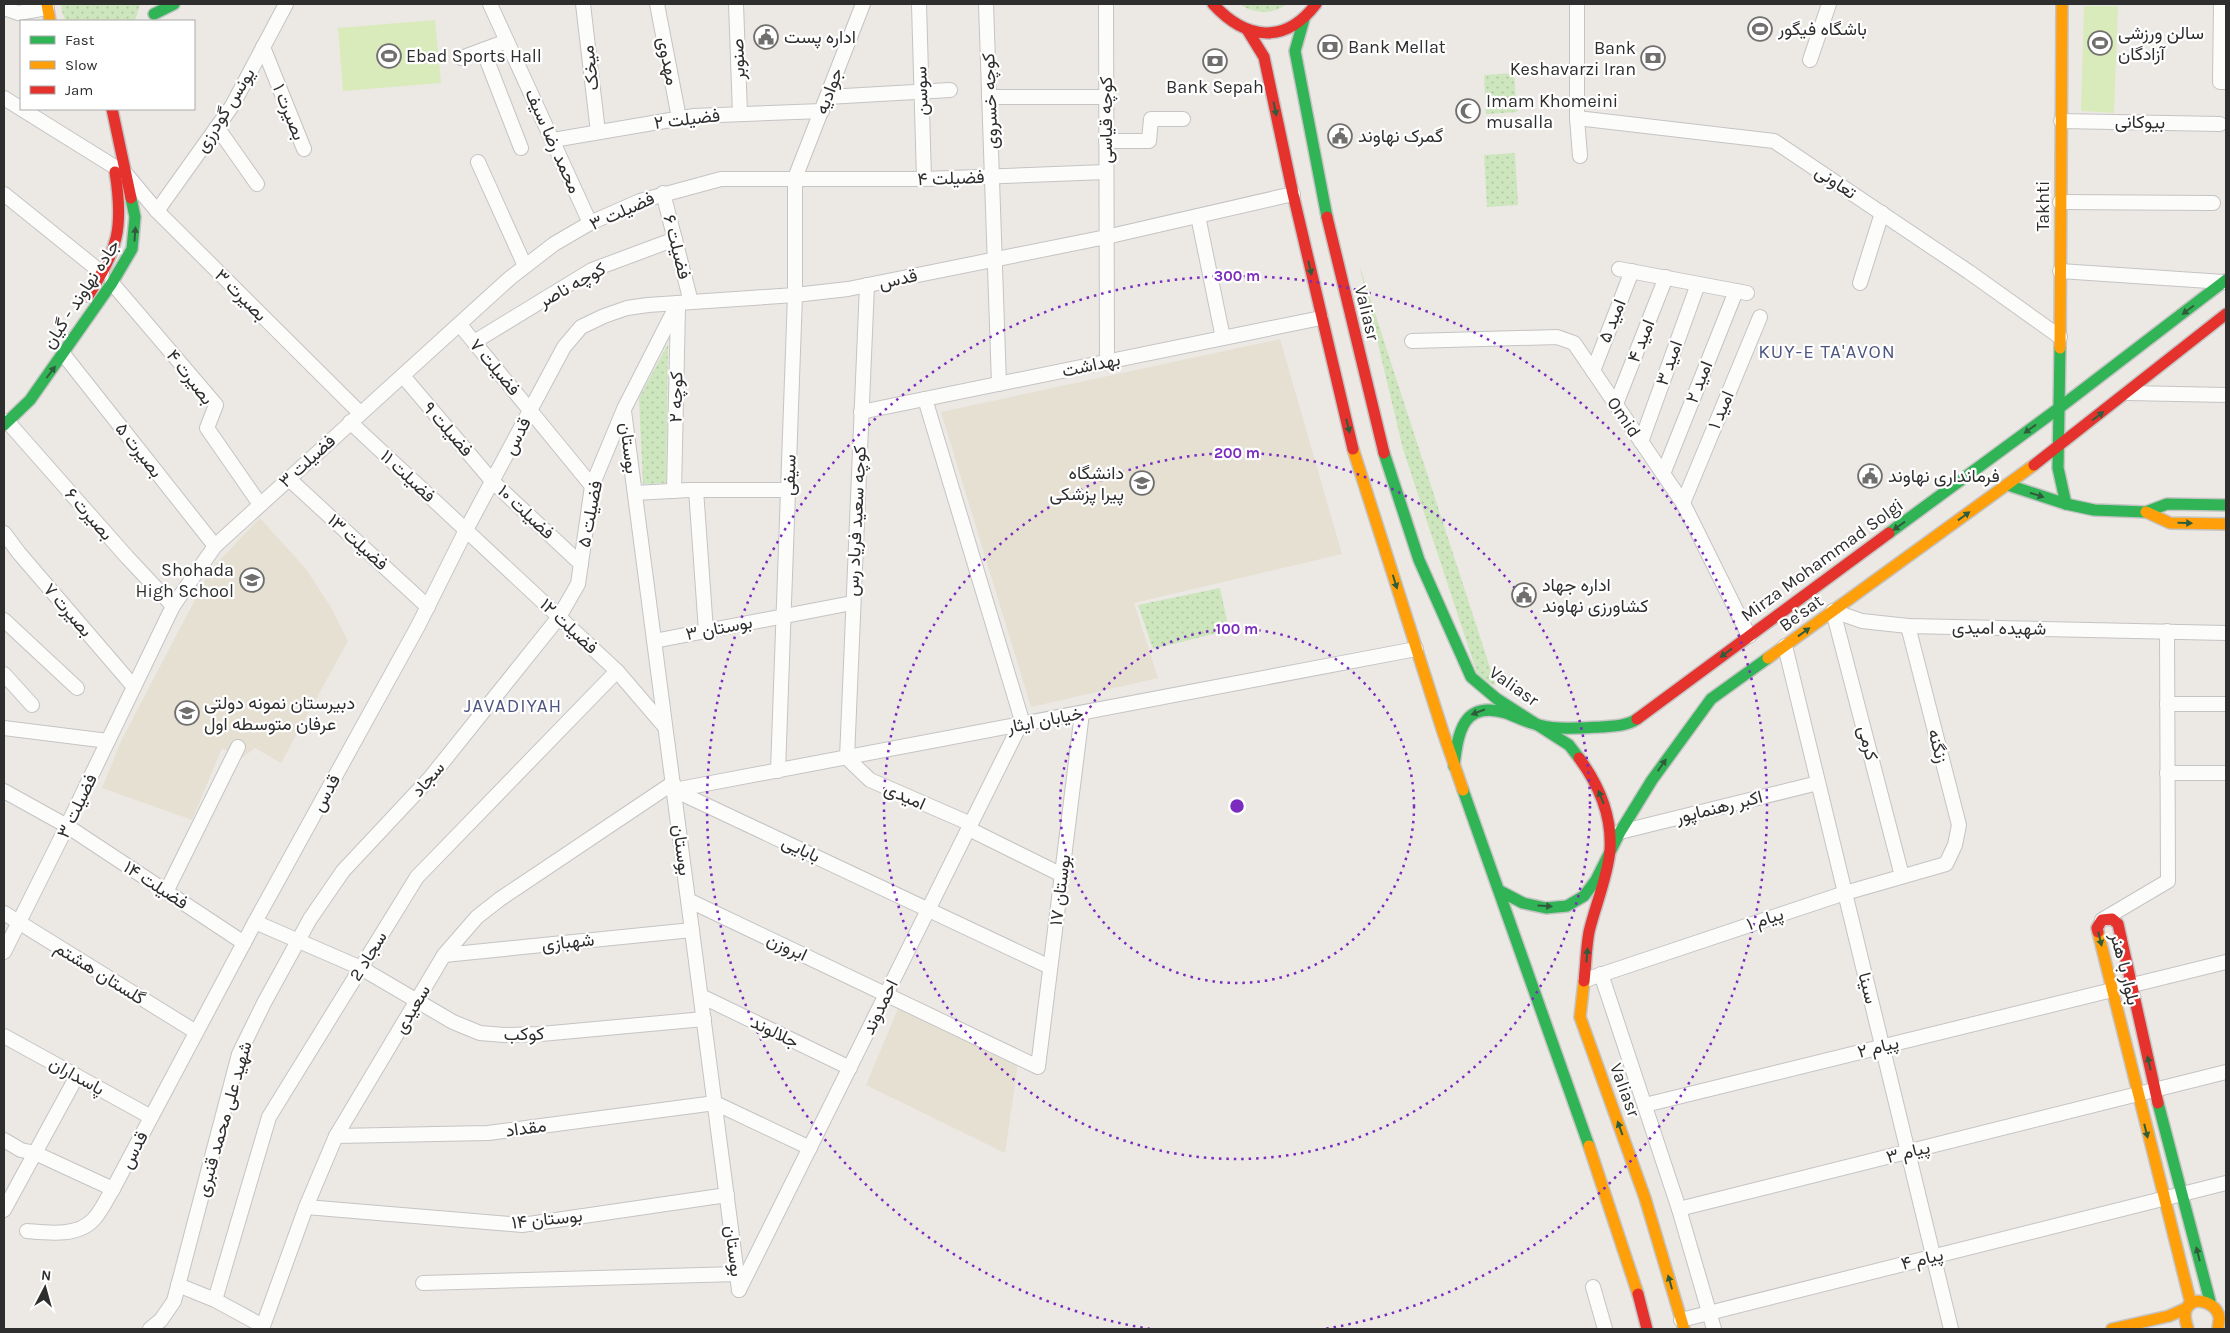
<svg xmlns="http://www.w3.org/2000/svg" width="2230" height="1333" viewBox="0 0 2230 1333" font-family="Karla,Vazirmatn,sans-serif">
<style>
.education{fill:#e6e0d3}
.grass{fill:url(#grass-dots)}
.pitch{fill:#d9eabb}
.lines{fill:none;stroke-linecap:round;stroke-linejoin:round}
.street-casing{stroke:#c5c4c5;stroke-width:16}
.fast-casing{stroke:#c5c4c5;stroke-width:14}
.slow-casing{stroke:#c5c4c5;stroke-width:14}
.jam-casing{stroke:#c5c4c5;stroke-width:14}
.street{stroke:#fcfcfb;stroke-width:14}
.fast{stroke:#30b455;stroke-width:11}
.slow{stroke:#ff9f0a;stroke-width:11}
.jam{stroke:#e5322d;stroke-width:11}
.oneway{fill:#2f5d3c}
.ring{fill:none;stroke:#7b2cbf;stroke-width:2.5;stroke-dasharray:2.5 5}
.labels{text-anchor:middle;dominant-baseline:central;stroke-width:4.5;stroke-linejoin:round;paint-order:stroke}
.poi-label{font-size:18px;fill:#2e2e2e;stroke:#fff;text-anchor:start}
.street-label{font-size:18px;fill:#2e2e2e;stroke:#fff}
.neighbourhood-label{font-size:19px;letter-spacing:1px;fill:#4d5680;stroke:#fff}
.centre{fill:#7b2cbf;stroke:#fff;stroke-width:2.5}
.ring-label{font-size:15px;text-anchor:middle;font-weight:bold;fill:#7b2cbf;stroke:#fff;stroke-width:4.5;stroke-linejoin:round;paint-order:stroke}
</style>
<defs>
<pattern id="grass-dots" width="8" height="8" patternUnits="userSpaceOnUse" patternTransform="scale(1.25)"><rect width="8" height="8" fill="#cee6be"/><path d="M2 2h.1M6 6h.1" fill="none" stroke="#b1c6a4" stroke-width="1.8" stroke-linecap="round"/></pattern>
</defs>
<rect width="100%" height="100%" fill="#ece8e4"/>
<g class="education">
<polygon points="1280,339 1342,554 1134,603 1158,678 1031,707 941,412"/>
<polygon points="260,518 306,569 332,609 348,641 281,763 255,748 242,758 222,748 192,820 102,788 122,739 211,569"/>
<polygon points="898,1009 1018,1063 1005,1153 866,1085"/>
</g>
<g class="grass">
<polygon points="61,4 140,4 135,21 66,21 62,12"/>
<path d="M1240,4H1287C1273,15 1253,14 1240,4Z"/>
<polygon points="1514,73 1517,112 1486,114 1484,75"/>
<polygon points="1515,153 1518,205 1487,207 1484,155"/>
<polygon points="1359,264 1496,686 1479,679 1403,449"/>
<polygon points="668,344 666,483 643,484 639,398"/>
<polygon points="1220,588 1229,630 1153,649 1138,605"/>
</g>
<g class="pitch">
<polygon points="2084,6 2118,6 2114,113 2081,111"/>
<polygon points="435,20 441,83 343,91 338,28"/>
</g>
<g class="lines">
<g class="street-casing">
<g id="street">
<polyline points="490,4 590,223"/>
<polyline points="583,4 598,132"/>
<polyline points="657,4 679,118"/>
<polyline points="736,4 740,114"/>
<polyline points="919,4 924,179"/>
<polyline points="986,4 999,384"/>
<polyline points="1106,4 1107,362"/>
<polyline points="1577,4 1577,118 1580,156"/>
<polyline points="2221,4 2220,82 2226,82"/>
<polyline points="4,8 18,13 47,8"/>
<polyline points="263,47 304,149"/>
<polyline points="483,50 521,148"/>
<polyline points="461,58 507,41"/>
<polyline points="1810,60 1829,4"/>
<polyline points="827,97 950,90"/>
<polyline points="989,97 1106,97"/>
<polyline points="4,98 126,174 157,211 360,413"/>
<polyline points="1577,118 1774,141 1969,272 2060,337"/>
<polyline points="2061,121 2220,124"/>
<polyline points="217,127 257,184"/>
<polyline points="553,140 694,116 822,111"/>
<polyline points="1106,141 1149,141 1151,119 1183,119"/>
<polyline points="478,162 525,266"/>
<polyline points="663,193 691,302"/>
<polyline points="4,194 102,273"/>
<polyline points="2060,202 2213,203"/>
<polyline points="157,211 232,106 286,4"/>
<polyline points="1198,216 1223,338"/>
<polyline points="1619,269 1747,293"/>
<polyline points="2060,271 2224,282"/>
<polyline points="112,283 216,405 207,428 259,503"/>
<polyline points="1860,283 1882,213"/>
<polyline points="867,285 847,758 870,780 971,824"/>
<polyline points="460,325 592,486"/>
<polyline points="1412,341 1557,337 1574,343 1683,503 1749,636"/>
<polyline points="474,342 592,270 675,239"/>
<polyline points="64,355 215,546"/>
<polyline points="1593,371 1632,271"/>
<polyline points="403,376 493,482 581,564"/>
<polyline points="2128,393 2226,395"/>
<polyline points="925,399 1023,724"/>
<polyline points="1616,404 1666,277"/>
<polyline points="624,411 739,1290"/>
<polyline points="861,412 1321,318"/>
<polyline points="7,421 127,557 173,606"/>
<polyline points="350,422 617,671 665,727"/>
<polyline points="1641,442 1698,284"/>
<polyline points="1663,474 1736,291"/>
<polyline points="288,478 428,607"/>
<polyline points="696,490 706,631"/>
<polyline points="674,491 678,307"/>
<polyline points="635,493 689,490 788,490"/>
<polyline points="1683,503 1760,317"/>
<polyline points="4,533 19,553 134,687"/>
<polyline points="1833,611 1862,621 1908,626 2226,633"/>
<polyline points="1833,611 1902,876"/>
<polyline points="4,620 77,688"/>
<polyline points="654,641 852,603"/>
<polyline points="1785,646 1951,1329"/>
<polyline points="4,674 32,705"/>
<polyline points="2167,704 2226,704"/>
<polyline points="4,728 108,741"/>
<polyline points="778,771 795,295 795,178 863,4"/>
<polyline points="2167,773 2226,773"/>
<polyline points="674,790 1416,649"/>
<polyline points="674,790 1050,967"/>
<polyline points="4,791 67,826 244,943"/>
<polyline points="969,829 1062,875"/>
<polyline points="1620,832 1818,783"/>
<polyline points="166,892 238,747"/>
<polyline points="688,900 1038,1067 1082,713"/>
<polyline points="4,913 196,1032"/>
<polyline points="2102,920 2168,881 2167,631"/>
<polyline points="255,922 361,968 453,1022 480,1033 504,1035 541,1034 704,1019"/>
<polyline points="4,952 67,826 173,606 215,546 510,278 554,244 590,223 640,201 721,179 924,179 1106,172"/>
<polyline points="444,955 692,930"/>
<polyline points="1601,974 1679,1209 1714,1329"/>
<polyline points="1585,980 1845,893 1946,864 1955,845 1959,825 1908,626"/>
<polyline points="701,996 850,1068"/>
<polyline points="4,1036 151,1117"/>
<polyline points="1645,1105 2226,962"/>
<polyline points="336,1136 488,1133 715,1103 810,1148"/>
<polyline points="4,1140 21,1150 35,1153 113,1189"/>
<polyline points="306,1207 522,1225 727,1195"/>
<polyline points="1679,1209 2226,1072"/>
<polyline points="4,1210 77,1076"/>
<path d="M27,1231C48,1233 78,1237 94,1219C102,1210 107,1198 113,1189L255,922L418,626L466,530L564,347L581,327L604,316L627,308L648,305L795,295L848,289L1106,237L1293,194"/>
<polyline points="423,1283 737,1274"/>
<polyline points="178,1285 215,1300 263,1326 306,1207 336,1136 444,955 477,917 500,899 673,783"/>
<polyline points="1593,1287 1605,1329"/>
<polyline points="739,1290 1020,725"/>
<polyline points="215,1300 269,1117 417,877 617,671"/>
<polyline points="1681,1320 2226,1183"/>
<polyline points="150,1329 161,1320 174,1301 239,1054 264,1003 310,919 343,871 430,778 559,617 578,584 592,486 624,409 678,303"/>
</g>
</g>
<g class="fast-casing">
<g id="fast">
<polyline points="154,14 174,4"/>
<polyline points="1304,19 1295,51 1327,217"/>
<polyline points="2060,348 2058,468 2066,504"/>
<polyline points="4,425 30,400 112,283 132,249 135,217 131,198"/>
<polyline points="1384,453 1419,560 1471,677 1497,699 1569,745 1579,758"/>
<polyline points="2008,485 2066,504 2094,510 2146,512 2167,504 2226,505"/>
<polyline points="1889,533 2059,408 2226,280"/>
<path d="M1454,766C1458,732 1463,700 1506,713C1517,717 1527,723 1539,725C1558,730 1581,728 1600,727C1613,726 1627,726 1637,719"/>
<polyline points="1463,790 1589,1146"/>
<polyline points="1500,891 1523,903 1546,908 1567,906 1584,896 1596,880 1620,832 1652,780 1711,699 1768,658"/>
<polyline points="2158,1103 2210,1301"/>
</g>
</g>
<g class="slow-casing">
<g id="slow">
<polyline points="47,4 50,21"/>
<polyline points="2060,348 2062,4"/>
<polyline points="1353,449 1443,732 1463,790"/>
<polyline points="2146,512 2170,523 2226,524"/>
<polyline points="1768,658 2034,465"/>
<polyline points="2098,932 2191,1304"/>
<polyline points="1584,981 1580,1017 1645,1198 1684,1329"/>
<polyline points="1589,1146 1638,1294"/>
<polyline points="2112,1329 2169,1316 2187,1308"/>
<path d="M2188,1329C2174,1291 2216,1297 2219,1317C2220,1320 2218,1325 2218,1329"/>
</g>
</g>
<g class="jam-casing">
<g id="jam">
<path d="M1213,4C1246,40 1285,45 1316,4"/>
<polyline points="1248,31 1264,57 1293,194 1353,449"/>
<polyline points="112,109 131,198"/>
<polyline points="1327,217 1384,453"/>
<path d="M88,296C118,248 124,229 115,172"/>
<polyline points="2034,465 2226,314"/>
<polyline points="1637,719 1889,533"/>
<path d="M1579,758C1599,785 1612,817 1610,850C1608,876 1595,906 1589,932C1586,948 1586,965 1584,981"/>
<polyline points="2098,932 2097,928 2102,920 2112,919 2118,924 2158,1103"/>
<polyline points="1638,1294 1647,1329"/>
</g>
</g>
<use href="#street" class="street"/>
<use href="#fast" class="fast"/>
<use href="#slow" class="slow"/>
<use href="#jam" class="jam"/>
</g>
<defs><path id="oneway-solid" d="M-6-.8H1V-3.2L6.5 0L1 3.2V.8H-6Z" transform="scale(1.25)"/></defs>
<g class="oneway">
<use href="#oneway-solid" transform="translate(1275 109) rotate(78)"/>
<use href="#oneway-solid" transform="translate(135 234) rotate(-86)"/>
<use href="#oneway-solid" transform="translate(1310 268) rotate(77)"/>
<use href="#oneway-solid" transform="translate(2188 310) rotate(143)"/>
<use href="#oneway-solid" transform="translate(51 372) rotate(-53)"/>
<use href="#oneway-solid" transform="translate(2098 416) rotate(-37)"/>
<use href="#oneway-solid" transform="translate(1348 426) rotate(76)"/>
<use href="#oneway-solid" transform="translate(2030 429) rotate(144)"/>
<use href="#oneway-solid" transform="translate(2037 495) rotate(18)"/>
<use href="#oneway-solid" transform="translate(1964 516) rotate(-36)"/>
<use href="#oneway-solid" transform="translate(2185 523) rotate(1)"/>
<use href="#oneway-solid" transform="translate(1899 526) rotate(144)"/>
<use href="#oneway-solid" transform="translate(1395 582) rotate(73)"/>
<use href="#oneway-solid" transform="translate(1804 632) rotate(-36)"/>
<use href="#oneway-solid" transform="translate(1726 653) rotate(144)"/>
<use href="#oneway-solid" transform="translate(1478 712) rotate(159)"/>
<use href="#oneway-solid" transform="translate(1662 765) rotate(-55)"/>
<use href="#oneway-solid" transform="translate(1601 797) rotate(-112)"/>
<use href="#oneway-solid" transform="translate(1545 906) rotate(4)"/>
<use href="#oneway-solid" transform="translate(2100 939) rotate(76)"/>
<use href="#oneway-solid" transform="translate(1587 955) rotate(-85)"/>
<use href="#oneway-solid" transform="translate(2149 1063) rotate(-103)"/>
<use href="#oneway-solid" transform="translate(1620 1128) rotate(-110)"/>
<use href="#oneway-solid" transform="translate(2146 1131) rotate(76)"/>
<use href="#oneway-solid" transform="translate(2198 1254) rotate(-104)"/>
<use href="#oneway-solid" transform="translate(1670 1282) rotate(-106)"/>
</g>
<g class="ring">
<circle cx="1237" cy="806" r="177"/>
<circle cx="1237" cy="806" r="353"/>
<path d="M1150 1329A530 530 0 1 1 1324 1329"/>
</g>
<defs>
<g id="stadium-ring" transform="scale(1.25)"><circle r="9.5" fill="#fff" stroke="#706f6e" stroke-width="1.5"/><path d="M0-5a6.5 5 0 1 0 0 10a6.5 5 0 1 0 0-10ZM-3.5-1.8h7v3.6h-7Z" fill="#706f6e"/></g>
<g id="civic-ring" transform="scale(1.25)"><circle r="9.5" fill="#fff" stroke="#706f6e" stroke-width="1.5"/><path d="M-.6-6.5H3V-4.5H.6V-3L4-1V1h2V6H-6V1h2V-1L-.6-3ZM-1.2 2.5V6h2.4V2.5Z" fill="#706f6e"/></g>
<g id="bank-ring" transform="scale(1.25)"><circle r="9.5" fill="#fff" stroke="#706f6e" stroke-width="1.5"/><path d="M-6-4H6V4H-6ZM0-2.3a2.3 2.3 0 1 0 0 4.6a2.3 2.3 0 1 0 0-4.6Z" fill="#706f6e"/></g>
<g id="mosque-ring" transform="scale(1.25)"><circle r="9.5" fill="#fff" stroke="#706f6e" stroke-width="1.5"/><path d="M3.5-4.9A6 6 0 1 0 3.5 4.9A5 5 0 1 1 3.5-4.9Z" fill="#706f6e"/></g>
<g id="university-ring" transform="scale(1.25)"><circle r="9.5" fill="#fff" stroke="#706f6e" stroke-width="1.5"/><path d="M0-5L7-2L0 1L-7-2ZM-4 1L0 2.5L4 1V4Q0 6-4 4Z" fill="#706f6e"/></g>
<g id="school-ring" transform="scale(1.25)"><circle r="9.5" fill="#fff" stroke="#706f6e" stroke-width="1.5"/><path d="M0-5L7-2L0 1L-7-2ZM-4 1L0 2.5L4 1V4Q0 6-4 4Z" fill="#706f6e"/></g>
</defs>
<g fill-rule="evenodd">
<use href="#stadium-ring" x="1760" y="29"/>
<use href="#civic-ring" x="766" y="37"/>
<use href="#stadium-ring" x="2100" y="43"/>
<use href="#bank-ring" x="1330" y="47"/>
<use href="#stadium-ring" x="389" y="56"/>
<use href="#bank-ring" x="1653" y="58"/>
<use href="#bank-ring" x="1215" y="61"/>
<use href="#mosque-ring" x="1468" y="111"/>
<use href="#civic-ring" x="1340" y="136"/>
<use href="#civic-ring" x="1870" y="476"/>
<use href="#university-ring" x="1142" y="483"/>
<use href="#school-ring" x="252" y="580"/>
<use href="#civic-ring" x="1524" y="595"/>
<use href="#school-ring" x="187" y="713"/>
</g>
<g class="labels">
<g class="poi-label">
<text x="1778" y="29">باشگاه فیگور</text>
<text x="2118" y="33">سالن ورزشی<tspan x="2118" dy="21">آزادگان</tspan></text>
<text x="784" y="37">اداره پست</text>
<text x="1348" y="47">Bank Mellat</text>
<text x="1636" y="48" text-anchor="end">Bank<tspan x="1636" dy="21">Keshavarzi Iran</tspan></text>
<text x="406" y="56">Ebad Sports Hall</text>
<text x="1215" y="87" text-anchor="middle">Bank Sepah</text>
<text x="1486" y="101">Imam Khomeini<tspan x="1486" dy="21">musalla</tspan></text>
<text x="1358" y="136">گمرک نهاوند</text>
<text x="1124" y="473" text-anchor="end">دانشگاه<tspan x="1124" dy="21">پیرا پزشکی</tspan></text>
<text x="1888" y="476">فرمانداری نهاوند</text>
<text x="234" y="570" text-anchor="end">Shohada<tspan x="234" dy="21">High School</tspan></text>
<text x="1542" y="585">اداره جهاد<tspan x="1542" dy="21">کشاورزی نهاوند</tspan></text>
<text x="204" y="703">دبیرستان نمونه دولتی<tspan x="204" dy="21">عرفان متوسطه اول</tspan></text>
</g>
<g class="street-label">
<text transform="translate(738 59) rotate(-92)">صنوبر</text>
<text transform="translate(668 61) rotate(79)">مهدوی</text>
<text transform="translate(590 68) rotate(-97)">میخک</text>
<text transform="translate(829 91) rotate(-69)">جوادیه</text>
<text transform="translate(921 91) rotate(-92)">سوسن</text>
<text transform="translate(990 101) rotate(-92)">کوچه خسروی</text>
<text transform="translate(225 110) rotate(-58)">یونس گودرزی</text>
<text transform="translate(289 112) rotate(68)">بصیرت ۱</text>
<text transform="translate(687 119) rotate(-7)">فضیلت ۲</text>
<text transform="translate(1106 120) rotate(-90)">کوچه قیاسی</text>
<text transform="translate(2140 122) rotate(1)">بیوکانی</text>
<text transform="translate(553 141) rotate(66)">محمد رضا سیف</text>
<text transform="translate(951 178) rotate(-2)">فضیلت ۴</text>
<text transform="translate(1836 182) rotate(34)">تعاونی</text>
<text transform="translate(2043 206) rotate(-90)">Takhti</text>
<text transform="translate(622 211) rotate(-24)">فضیلت ۳</text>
<text transform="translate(677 247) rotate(76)">فضیلت ۶</text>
<text transform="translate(898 279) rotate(-12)">قدس</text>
<text transform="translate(572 285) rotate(-29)">کوچه ناصر</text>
<text transform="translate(81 294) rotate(-57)">جاده نهاوند - گیان</text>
<text transform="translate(241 295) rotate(45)">بصیرت ۳</text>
<text transform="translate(1367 313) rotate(76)">Valiasr</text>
<text transform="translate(1612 321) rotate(-68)">امید ۵</text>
<text transform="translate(1641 341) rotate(-68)">امید ۴</text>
<text transform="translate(1669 363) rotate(-70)">امید ۳</text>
<text transform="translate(1091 365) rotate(-12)">بهداشت</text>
<text transform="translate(495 367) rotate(50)">فضیلت ۷</text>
<text transform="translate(190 377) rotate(52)">بصیرت ۴</text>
<text transform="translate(1699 382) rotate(-68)">امید ۲</text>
<text transform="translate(676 397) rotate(-89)">کوچه ۲</text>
<text transform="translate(1721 410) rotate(-67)">امید ۱</text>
<text transform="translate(1624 417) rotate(56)">Omid</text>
<text transform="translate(448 429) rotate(49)">فضیلت ۹</text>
<text transform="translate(517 436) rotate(-63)">قدس</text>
<text transform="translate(629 448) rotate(83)">بوستان</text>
<text transform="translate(139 450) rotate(52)">بصیرت ۵</text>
<text transform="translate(307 461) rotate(-42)">فضیلت ۳</text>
<text transform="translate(789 475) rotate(-88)">سیفی</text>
<text transform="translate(408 476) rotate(43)">فضیلت ۱۱</text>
<text transform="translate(526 512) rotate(43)">فضیلت ۱۰</text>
<text transform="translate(89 514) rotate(49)">بصیرت ۶</text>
<text transform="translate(590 514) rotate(-79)">فضیلت ۵</text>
<text transform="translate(856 521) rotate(-87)">کوچه سعید فریاد رس</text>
<text transform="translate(358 542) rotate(42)">فضیلت ۱۳</text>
<text transform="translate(1822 560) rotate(-36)">Mirza Mohammad Solgi</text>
<text transform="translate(68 610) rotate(49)">بصیرت ۷</text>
<text transform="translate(1801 613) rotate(-36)">Be'sat</text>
<text transform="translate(569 626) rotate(43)">فضیلت ۱۲</text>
<text transform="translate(719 628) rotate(-11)">بوستان ۳</text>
<text transform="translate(1999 628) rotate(1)">شهیده امیدی</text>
<text transform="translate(1514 686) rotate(35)">Valiasr</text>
<text transform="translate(1045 720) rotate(-11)">خیابان ایثار</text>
<text transform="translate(1868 743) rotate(76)">کرمی</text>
<text transform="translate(1938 746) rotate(76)">زنگنه</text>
<text transform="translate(428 779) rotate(-49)">سجاد</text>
<text transform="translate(326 793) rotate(-61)">قدس</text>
<text transform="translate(905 796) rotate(24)">امیدی</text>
<text transform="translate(77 806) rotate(-64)">فضیلت ۳</text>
<text transform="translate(1719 807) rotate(-14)">اکبر رهنماپور</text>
<text transform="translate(801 849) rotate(25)">بابایی</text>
<text transform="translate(682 850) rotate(83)">بوستان</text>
<text transform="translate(156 885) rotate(33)">فضیلت ۱۴</text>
<text transform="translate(1060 890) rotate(-83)">بوستان ۱۷</text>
<text transform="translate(1765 919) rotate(-18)">پیام ۱</text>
<text transform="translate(568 942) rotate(-6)">شهبازی</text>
<text transform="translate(787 947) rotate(25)">ابروزن</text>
<text transform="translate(368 956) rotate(-58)">سجاد 2</text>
<text transform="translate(2125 969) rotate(76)">بلوار با هنر</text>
<text transform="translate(100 973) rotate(32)">گلستان هشتم</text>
<text transform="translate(1868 988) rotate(76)">سینا</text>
<text transform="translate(880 1007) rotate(-64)">احمدوند</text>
<text transform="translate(412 1009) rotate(-59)">سعیدی</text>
<text transform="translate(775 1032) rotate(26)">جلالوند</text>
<text transform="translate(524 1034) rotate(-1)">کوکب</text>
<text transform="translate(1878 1047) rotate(-14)">پیام ۲</text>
<text transform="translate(77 1076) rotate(29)">پاسداران</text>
<text transform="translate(1625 1090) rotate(70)">Valiasr</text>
<text transform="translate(224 1119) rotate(-74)">شهید علی محمد قنبری</text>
<text transform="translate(526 1128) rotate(-8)">مقداد</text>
<text transform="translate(134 1150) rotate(-62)">قدس</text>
<text transform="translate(1908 1152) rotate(-14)">پیام ۳</text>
<text transform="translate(547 1219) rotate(-6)">بوستان ۱۴</text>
<text transform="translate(734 1251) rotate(83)">بوستان</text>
<text transform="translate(1922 1259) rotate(-14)">پیام ۴</text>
</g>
<g class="neighbourhood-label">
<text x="1827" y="352">KUY-E TA'AVON</text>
<text x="513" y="706">JAVADIYAH</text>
</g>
</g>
<circle cx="1237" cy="806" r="8" class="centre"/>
<g class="ring-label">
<text x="1237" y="281">300 m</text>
<text x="1237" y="458">200 m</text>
<text x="1237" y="634">100 m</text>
</g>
<rect width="2230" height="1333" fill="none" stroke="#2e2e2e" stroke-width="10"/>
<rect x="20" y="20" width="175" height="90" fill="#ffffff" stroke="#ababab"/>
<rect x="30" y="36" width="25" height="8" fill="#30b455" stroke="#ababab"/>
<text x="65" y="45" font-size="15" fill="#2e2e2e">Fast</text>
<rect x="30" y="61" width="25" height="8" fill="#ff9f0a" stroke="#ababab"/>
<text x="65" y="70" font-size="15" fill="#2e2e2e">Slow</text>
<rect x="30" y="86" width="25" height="8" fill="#e5322d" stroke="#ababab"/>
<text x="65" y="95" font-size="15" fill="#2e2e2e">Jam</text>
<g transform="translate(45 1288) rotate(6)" stroke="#ffffff" stroke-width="4" paint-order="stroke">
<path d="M0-4L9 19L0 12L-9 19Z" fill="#2e2e2e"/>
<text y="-8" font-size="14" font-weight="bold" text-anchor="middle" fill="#2e2e2e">N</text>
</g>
</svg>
